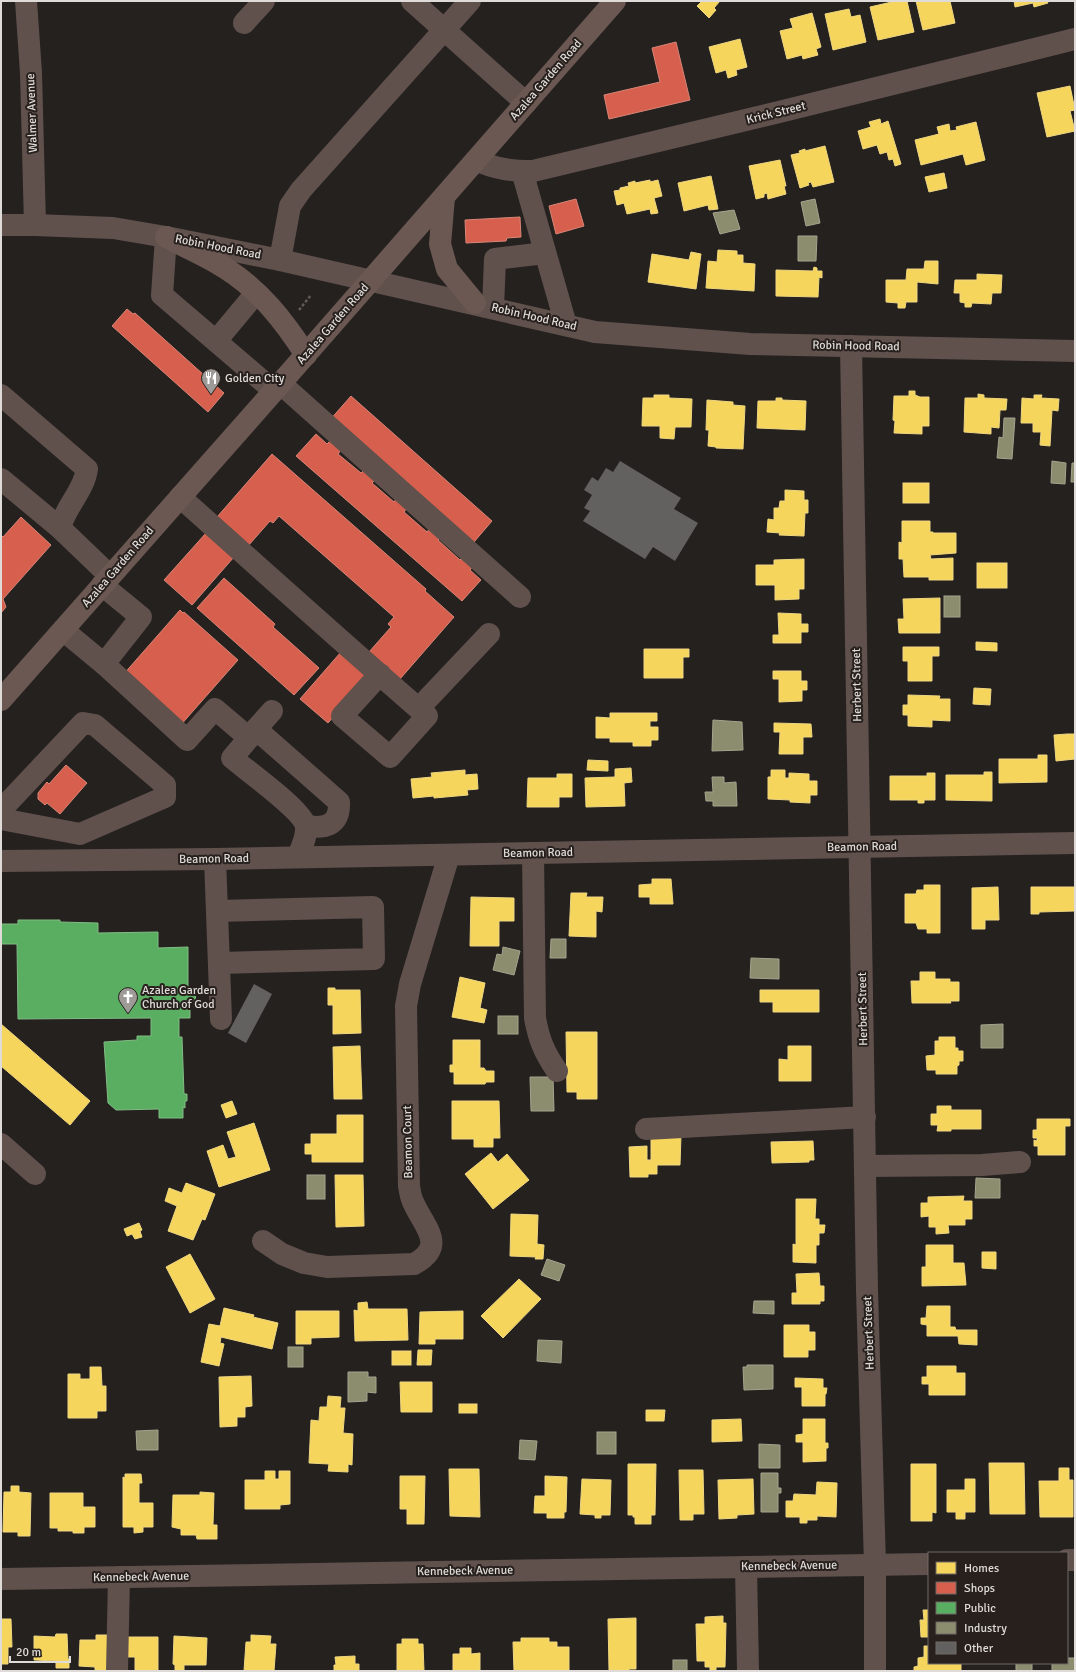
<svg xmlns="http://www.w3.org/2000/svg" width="1076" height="1672" viewBox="0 0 1076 1672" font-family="Signika,sans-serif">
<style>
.homes{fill:#f6d55c;stroke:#efd781}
.shops{fill:#d6604d;stroke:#d98577}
.public{fill:#5aae61;stroke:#82bc85}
.industry{fill:#8c8c6e;stroke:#a5a48e}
.building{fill:#636060}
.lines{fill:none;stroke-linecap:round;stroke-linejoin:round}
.path{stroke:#635956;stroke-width:2.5;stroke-dasharray:3 2;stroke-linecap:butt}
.minor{stroke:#60514d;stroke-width:22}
.major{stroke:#6c5853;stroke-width:22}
.labels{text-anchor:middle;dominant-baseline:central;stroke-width:4;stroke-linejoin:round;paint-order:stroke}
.street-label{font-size:12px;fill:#dfdbd8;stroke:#27201d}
.poi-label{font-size:12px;fill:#dfdbd8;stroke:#27201d;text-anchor:start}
</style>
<rect width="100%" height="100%" fill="#25211f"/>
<g class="homes">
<polygon points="702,1 720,1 714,8 716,10 709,18 697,6"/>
<polygon points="896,1 907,1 914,32 878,40 870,7"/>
<polygon points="916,1 950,1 955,23 923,30"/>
<polygon points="1014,1 1047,1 1048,3 1034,7 1033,3 1015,7"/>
<polygon points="849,9 851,17 860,15 866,42 833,50 825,14"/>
<polygon points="812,13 821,47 816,49 818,55 803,59 802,55 787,59 780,31 793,28 790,19"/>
<polygon points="740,39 747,67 736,70 737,75 728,78 726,70 716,73 709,47"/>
<polygon points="1070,86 1075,110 1070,111 1075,131 1047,137 1037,93"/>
<polygon points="880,119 881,124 888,121 901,164 895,166 893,159 889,160 887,152 880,154 877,145 863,149 858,131 871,127 869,122"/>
<polygon points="976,122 985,160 966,165 963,154 921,165 915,140 939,134 937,127 949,124 950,131 957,130 956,127"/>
<polygon points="825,146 834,182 813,187 811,182 808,183 809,185 800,188 791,155 800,153 799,151 805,149 805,151"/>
<polygon points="780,160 786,186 784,186 786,194 768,199 767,193 764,194 764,197 756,199 749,166"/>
<polygon points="944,173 947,188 929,192 925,177"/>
<polygon points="711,176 718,209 709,210 708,205 684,211 678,183"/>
<polygon points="650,180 650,182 658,180 662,196 654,198 658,213 651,214 650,209 627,214 624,203 617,205 614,191 620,190 620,188 629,186 628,183 635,181 635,183"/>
<polygon points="718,250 737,251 737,255 743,255 743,263 755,264 754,291 706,288 708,261 717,262"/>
<polygon points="691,252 701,254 696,289 648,282 652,254 689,260"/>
<polygon points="925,261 938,261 938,284 917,282 917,302 906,302 905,308 898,308 898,303 886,302 886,280 906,280 907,269 924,269"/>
<polygon points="814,267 817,268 817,271 822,271 822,278 819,277 818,297 776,296 776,270 813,271"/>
<polygon points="977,274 1002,275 1001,293 992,293 991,304 972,303 971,307 965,307 965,303 960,302 960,293 954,293 955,280 977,280"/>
<polygon points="909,391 915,391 915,395 920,397 929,397 929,426 922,426 922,434 894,433 895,421 893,420 894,396 909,396"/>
<polygon points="978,394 984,395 984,398 1007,399 1006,410 1000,410 999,428 991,427 991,434 964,432 965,398 978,398"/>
<polygon points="654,395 669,395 669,398 692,399 691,427 675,427 674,439 660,438 660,426 642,426 643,398 654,398"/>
<polygon points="1034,395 1042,395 1041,398 1059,399 1058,411 1052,410 1050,446 1040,445 1041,432 1033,432 1033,423 1021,423 1022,398 1034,399"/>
<polygon points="776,398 782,398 782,400 806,401 805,430 757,428 758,401 776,401"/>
<polygon points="707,400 733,402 733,405 745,406 743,449 716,448 716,447 708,446 709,430 706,430"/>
<rect x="903" y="483" width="26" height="20"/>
<polygon points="785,490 804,491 804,500 808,500 808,513 805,513 804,536 779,535 780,533 767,532 768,519 774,520 774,508 779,508 780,501 785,501"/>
<polygon points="902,521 930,521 930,532 933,532 933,533 956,533 956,553 930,555 931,559 953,558 953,580 929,580 929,577 904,577 903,559 899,559 899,542 902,543"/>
<polygon points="804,559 804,589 799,589 799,599 775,600 775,585 756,585 756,565 774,565 774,560"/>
<rect x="977" y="563" width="30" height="25"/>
<polygon points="940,598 940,633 899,633 898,619 904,619 903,599"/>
<polygon points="778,613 801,614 801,624 808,624 808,632 801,632 801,643 773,643 773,635 779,635"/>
<polygon points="976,642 997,643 997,651 976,650"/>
<polygon points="903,647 939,647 939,656 932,656 932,681 908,681 908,661 903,661"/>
<polygon points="644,649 689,649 689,657 683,657 683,678 644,678"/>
<polygon points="773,671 801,671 801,681 807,681 807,690 802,690 802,701 779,702 779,679 773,679"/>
<polygon points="974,688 991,689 990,705 973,704"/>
<polygon points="908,695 940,696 939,699 950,699 950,721 932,720 932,727 908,726 908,715 903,715 903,705 908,705"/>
<polygon points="610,713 657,713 657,721 650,721 650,727 658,727 658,740 651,740 651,746 633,746 633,742 610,742 610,738 596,738 596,717 610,718"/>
<polygon points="774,723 811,724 812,737 803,737 803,754 779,754 780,732 774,732"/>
<polygon points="1067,734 1075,734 1075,759 1056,761 1054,735"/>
<polygon points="1038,755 1047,755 1047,782 999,783 999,759 1038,759"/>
<polygon points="588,760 608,761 608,771 587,770"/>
<polygon points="631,768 632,782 624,783 625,806 586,807 585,778 615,777 615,769"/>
<polygon points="465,770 465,775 477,774 478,789 467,790 468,795 434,798 434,796 413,798 411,779 432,777 431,773"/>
<polygon points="771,770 785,770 785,778 789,778 789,773 809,774 809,781 817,781 817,795 810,795 810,803 790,802 790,800 768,799 768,777 771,777"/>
<polygon points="984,772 992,772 992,801 946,800 946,775 984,775"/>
<polygon points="927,773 935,773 935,800 924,800 924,803 918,803 918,800 890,800 890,776 927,776"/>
<polygon points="557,774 572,774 572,797 559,797 559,807 527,807 528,778 557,778"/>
<polygon points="652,879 671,879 673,904 650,904 650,897 639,897 639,885 652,884"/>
<polygon points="924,885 940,885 940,933 927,933 927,929 918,929 916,923 905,923 905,894 916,894 917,890 924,890"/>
<polygon points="998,887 999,920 985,920 985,929 972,929 972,888"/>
<polygon points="1031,887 1075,887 1075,911 1039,912 1039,914 1031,914"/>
<polygon points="571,893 587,893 586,897 603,897 602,912 596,911 596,937 569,936"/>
<polygon points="471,897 514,898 514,921 499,921 499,946 470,946"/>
<polygon points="920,972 935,972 935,979 950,979 950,982 959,982 959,1001 950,1001 951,1003 912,1003 911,981 920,981"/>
<polygon points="460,977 485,983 480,1008 487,1010 484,1023 452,1017"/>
<polygon points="328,988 335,988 335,990 360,990 361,1033 333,1034 333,1005 328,1005"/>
<polygon points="760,990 819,990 819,1012 773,1012 773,1002 760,1002"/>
<polygon points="1,1024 90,1101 70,1125 1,1066"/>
<polygon points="566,1032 597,1032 597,1099 577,1099 577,1092 567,1092"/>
<polygon points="939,1037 955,1037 955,1048 958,1048 958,1051 963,1051 963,1061 959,1061 959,1065 957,1066 957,1074 936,1074 936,1070 927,1070 926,1056 935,1055 935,1041 939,1041"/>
<polygon points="453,1040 480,1040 480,1068 484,1068 486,1071 494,1071 494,1082 486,1082 485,1084 454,1084 454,1072 450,1072 450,1065 453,1065"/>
<polygon points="360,1046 362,1099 334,1099 333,1047"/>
<polygon points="788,1046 811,1046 811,1081 779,1081 779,1059 788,1060"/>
<polygon points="232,1101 237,1114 226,1118 221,1105"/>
<polygon points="452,1101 499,1101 500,1138 493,1138 493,1147 474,1147 474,1139 452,1139"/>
<polygon points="937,1106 951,1106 951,1110 981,1110 981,1129 951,1129 951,1131 937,1131 938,1125 931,1125 931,1114 937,1114"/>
<polygon points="337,1115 363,1115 363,1162 312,1162 312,1154 305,1154 305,1144 311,1144 311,1134 337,1134"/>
<polygon points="1037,1119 1070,1119 1070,1126 1065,1126 1065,1155 1038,1155 1038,1146 1034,1146 1034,1140 1037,1141 1037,1138 1033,1138 1033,1130 1037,1130"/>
<polygon points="254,1123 270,1170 219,1187 207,1151 223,1145 228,1159 236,1157 227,1132"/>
<polygon points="651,1134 681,1135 680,1165 657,1165 657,1174 648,1174 648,1177 630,1177 629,1147 647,1146 647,1160 651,1160"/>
<polygon points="813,1141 814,1160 809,1160 809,1162 772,1163 771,1142"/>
<polygon points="491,1153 498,1162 507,1154 529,1180 493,1209 465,1174"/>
<polygon points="335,1175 363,1175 364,1226 336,1227"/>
<polygon points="186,1183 215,1194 205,1220 202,1219 193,1240 168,1231 177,1206 165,1201 169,1188 182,1193"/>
<polygon points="964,1196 963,1201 972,1201 972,1219 965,1219 965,1225 948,1225 949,1233 936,1234 936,1227 929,1227 929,1216 921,1217 921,1203 928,1203 928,1197"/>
<polygon points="796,1199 816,1199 815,1219 819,1219 819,1225 825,1225 824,1233 819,1233 819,1245 816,1245 816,1263 793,1262 793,1244 796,1245"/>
<polygon points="511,1214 538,1215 537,1244 544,1245 543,1259 535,1259 536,1257 510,1256"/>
<polygon points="139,1223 142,1230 140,1231 142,1237 135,1239 132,1234 127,1236 124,1229"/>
<polygon points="926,1245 953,1245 953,1263 964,1263 966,1285 922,1286 922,1267 926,1267"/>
<polygon points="982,1252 996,1252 996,1269 982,1268"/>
<polygon points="190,1254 215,1299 190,1313 166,1267"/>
<polygon points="819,1273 820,1286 824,1286 824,1301 820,1301 820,1304 792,1304 792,1293 797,1293 796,1274"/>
<polygon points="519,1279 541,1299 503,1338 481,1316"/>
<polygon points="367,1302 368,1309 407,1309 408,1340 355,1341 354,1310 358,1311 358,1303"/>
<polygon points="927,1306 950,1306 950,1327 955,1327 956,1330 977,1330 977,1345 959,1344 958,1336 927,1336 927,1325 921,1324 921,1318 926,1318"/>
<polygon points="224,1308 254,1315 253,1317 278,1323 272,1349 221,1337 220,1343 224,1344 219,1366 201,1362 209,1324 220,1326"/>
<polygon points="296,1311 339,1311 339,1337 311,1338 311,1344 296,1344"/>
<polygon points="463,1311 463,1339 435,1339 435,1344 419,1344 420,1312"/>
<polygon points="784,1325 809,1325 809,1332 815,1332 815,1350 808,1350 808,1357 784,1357"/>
<polygon points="418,1350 432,1350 431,1365 417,1365"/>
<rect x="392" y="1351" width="19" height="14"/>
<polygon points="927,1366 956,1366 956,1373 965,1373 965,1395 929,1395 929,1384 922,1384 922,1377 927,1377"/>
<polygon points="90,1367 101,1367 102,1386 106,1386 106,1411 97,1411 97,1418 68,1418 68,1374 80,1374 80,1379 90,1379"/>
<polygon points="251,1376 252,1406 245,1407 245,1417 237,1417 237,1426 220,1427 219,1377"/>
<polygon points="795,1378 823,1379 823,1388 827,1388 826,1394 825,1394 825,1406 802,1406 802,1387 795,1387"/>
<polygon points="400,1382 432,1382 432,1412 401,1412"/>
<polygon points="328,1396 341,1397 340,1408 345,1408 343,1433 353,1434 352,1465 348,1464 348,1472 328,1471 329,1464 309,1463 311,1420 319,1421 320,1407 327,1407"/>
<rect x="459" y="1404" width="18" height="9"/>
<polygon points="646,1410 665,1410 664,1421 646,1421"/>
<polygon points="741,1419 742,1441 712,1442 712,1420"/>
<polygon points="803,1419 825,1419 825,1443 828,1443 828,1448 826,1448 826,1461 803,1462 803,1442 796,1442 796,1435 803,1434"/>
<polygon points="989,1463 1024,1463 1025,1514 990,1514"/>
<polygon points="628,1464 656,1464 655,1515 651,1515 651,1524 635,1524 635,1517 633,1517 633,1515 628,1515"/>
<polygon points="911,1464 936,1464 936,1513 932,1512 932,1521 911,1521"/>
<polygon points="1059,1468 1069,1468 1069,1480 1073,1480 1073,1517 1040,1517 1039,1481 1059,1481"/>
<polygon points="449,1469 479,1469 480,1517 450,1516"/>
<polygon points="679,1470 703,1470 704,1514 693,1514 693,1520 680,1520"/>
<polygon points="265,1471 275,1471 275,1479 279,1479 279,1471 290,1471 290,1504 280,1505 280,1509 245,1509 245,1480 265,1480"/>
<polygon points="125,1474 141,1474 142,1483 139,1483 139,1503 153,1503 153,1527 143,1527 143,1532 134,1533 134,1527 123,1527 123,1477 125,1478"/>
<polygon points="400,1476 425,1476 424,1524 407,1524 407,1509 400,1509"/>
<polygon points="545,1476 567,1477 566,1512 564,1512 564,1518 547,1518 547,1513 534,1513 535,1496 545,1496"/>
<polygon points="582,1479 611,1480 610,1515 601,1515 601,1518 595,1518 595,1515 580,1514"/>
<polygon points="753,1479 754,1514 737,1515 737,1518 719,1519 718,1480"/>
<polygon points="965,1479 975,1479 975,1512 965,1512 965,1519 956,1519 956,1512 947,1512 947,1490 965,1490"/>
<polygon points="817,1482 837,1483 836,1517 817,1516 817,1520 807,1520 807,1523 800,1523 800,1517 786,1517 786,1501 793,1501 794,1494 816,1495"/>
<polygon points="11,1486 19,1486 19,1492 31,1493 30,1536 18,1536 18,1532 3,1532 4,1492 11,1492"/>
<polygon points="200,1492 214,1493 213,1525 217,1525 217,1539 197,1539 196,1535 181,1535 181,1529 172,1527 173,1495 200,1495"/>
<polygon points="50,1493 83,1493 83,1507 95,1507 95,1527 84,1527 84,1533 73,1533 73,1531 58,1531 58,1528 50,1528"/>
<polygon points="923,1610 929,1610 929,1637 921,1637 920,1620 924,1620"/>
<polygon points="723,1616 723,1623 726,1623 725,1667 716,1667 716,1671 710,1670 710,1667 705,1667 705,1661 697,1661 696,1624 705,1624 705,1617"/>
<polygon points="636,1618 636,1669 629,1669 629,1671 609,1670 608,1619"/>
<polygon points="1,1619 11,1619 12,1647 8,1647 8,1664 1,1664"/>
<polygon points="56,1634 67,1634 68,1659 69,1659 69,1668 56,1668 56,1661 34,1660 34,1636 55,1637"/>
<polygon points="96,1635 116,1635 115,1671 95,1671 95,1667 79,1666 80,1640 96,1640"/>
<polygon points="251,1635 271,1636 270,1644 276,1644 274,1671 244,1671 246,1642 251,1642"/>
<polygon points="174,1636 207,1638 206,1665 184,1665 184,1671 175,1671 175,1665 173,1664"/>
<polygon points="126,1637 158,1637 158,1671 135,1671 135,1657 127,1657"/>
<polygon points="521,1638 549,1638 549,1642 557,1642 557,1647 569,1647 569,1671 514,1671 513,1642 521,1642"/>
<polygon points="402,1639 418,1639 418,1644 423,1644 424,1671 397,1671 397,1644 402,1644"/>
<polygon points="924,1646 929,1646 929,1663 961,1663 961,1671 914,1671 914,1667 918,1666 918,1658 924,1657"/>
<polygon points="460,1648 471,1648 471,1654 480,1653 480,1671 453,1671 453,1654 460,1654"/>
<polygon points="355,1656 355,1664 359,1664 359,1671 334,1671 334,1665 336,1665 335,1657"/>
</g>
<g class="shops">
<polygon points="676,42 690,100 609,119 604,95 660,82 652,48"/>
<polygon points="576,199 584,226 556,234 549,206"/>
<polygon points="520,217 521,237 507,238 506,241 466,243 465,220"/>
<polygon points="127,309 133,314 135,313 224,393 208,412 112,326"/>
<polygon points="351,396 492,521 474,542 329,421"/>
<polygon points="316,434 327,444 330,441 341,450 338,454 361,473 364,470 375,480 372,483 394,502 396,499 407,508 404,512 427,532 430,528 440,538 438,540 460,560 463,557 473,566 470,570 481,580 462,601 296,456"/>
<polygon points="272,454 426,589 425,591 454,617 400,679 369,652 391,627 388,624 394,617 279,516 273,523 270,521 248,546 217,517"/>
<polygon points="21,517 51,545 3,599 6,607 1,613 1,535 3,537"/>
<polygon points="206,533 234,557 192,605 164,580"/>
<polygon points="224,578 275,624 273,627 319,668 294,695 197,608"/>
<polygon points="180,610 183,613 184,612 238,660 179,727 122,676"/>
<polygon points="341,652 369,676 328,723 300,699"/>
<polygon points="66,765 87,783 60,814 47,803 45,805 38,799 38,793 47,782 49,784"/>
</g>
<polygon class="public" points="18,920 60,920 60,922 98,923 98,933 158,932 158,948 188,947 188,993 195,992 196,1002 190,1002 190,1018 179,1018 179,1037 182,1037 184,1094 187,1094 187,1101 185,1101 185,1108 183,1107 183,1118 159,1118 159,1109 116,1110 108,1103 104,1042 137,1040 137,1036 151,1036 151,1018 18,1019 17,944 1,944 1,924 18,924"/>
<g class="industry">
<polygon points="815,199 820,223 806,226 801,202"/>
<polygon points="734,210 740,229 720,234 713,213"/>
<polygon points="798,236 817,236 816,261 798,261"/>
<polygon points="1004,418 1015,418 1012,459 997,458 999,437 1003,438"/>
<polygon points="1052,461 1066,463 1065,484 1051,483"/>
<polygon points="1072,463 1075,463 1075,482 1071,482"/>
<rect x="944" y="596" width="16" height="21"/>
<polygon points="713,720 742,722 743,750 712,751"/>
<polygon points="712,777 724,777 724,783 736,782 737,806 713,806 713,801 706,801 705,792 713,792"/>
<polygon points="551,939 566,939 566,958 550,958"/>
<polygon points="503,947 520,951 514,975 493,970 497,954 502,955"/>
<polygon points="751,958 779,959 779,979 750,978"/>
<rect x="498" y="1016" width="20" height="18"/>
<polygon points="1003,1024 1003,1048 981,1048 981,1025"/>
<polygon points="530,1077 553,1077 554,1111 531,1111"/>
<rect x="307" y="1175" width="18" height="24"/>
<polygon points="976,1178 1000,1179 1000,1198 975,1198"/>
<polygon points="547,1259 565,1265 559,1281 541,1275"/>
<polygon points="754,1301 774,1301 774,1314 753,1313"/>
<polygon points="538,1340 562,1341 561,1363 537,1361"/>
<rect x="288" y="1347" width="15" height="20"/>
<polygon points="747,1365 773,1365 773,1389 744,1390 743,1367 747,1367"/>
<polygon points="348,1372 368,1372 368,1377 376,1377 376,1393 367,1392 367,1401 348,1402"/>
<polygon points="158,1430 158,1450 137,1450 136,1431"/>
<rect x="597" y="1432" width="19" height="22"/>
<polygon points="520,1440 537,1441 535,1460 519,1459"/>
<polygon points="759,1444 780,1445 780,1468 759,1468"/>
<polygon points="761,1473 778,1473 778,1488 781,1488 781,1493 778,1493 778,1512 761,1512"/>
<polygon points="1067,1658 1075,1658 1075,1671 1052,1671 1052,1663 1067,1663"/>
<rect x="673" y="1660" width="14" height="11"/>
<rect x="1016" y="1663" width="16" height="8"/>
</g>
<g class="building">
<polygon points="620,461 681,498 674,509 698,523 675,561 653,547 645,559 583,521 590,511 584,508 592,495 584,490 592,477 598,481 606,468 613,472"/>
<polygon points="254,984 272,994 246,1043 228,1033"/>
</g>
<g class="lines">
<polyline class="path" points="299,310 311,295"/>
<g class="minor">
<polyline points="26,1 31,73 35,225"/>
<polyline points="412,1 526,103"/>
<polyline points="244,23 264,1"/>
<path d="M476,160C495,169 512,171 533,171L779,112L1075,39"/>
<polyline points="522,171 566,325"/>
<polyline points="1,225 35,225 113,228 166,237 280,260 595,332 750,344 1075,351"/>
<polyline points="166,237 162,295 274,391"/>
<polyline points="280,260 290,206 301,190 470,1"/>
<polyline points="493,308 495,259 545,253"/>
<polyline points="216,341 256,293"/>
<polyline points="851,346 867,1290 875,1565 875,1671"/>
<polyline points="280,383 520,597"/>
<path d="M1,395L87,469C84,491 65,507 60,528L110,576"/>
<polyline points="1,479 60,528"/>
<path d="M180,497C262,570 344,644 427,716L390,757L342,716L380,674"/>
<polyline points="63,630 104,664 141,617 102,585"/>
<path d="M104,664L187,740L215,709L249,738L232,758C246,770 304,811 306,827C307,837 301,848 298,857"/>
<polyline points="419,708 489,634"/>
<polyline points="256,729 272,711"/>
<path d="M249,738L256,729L339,802C340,825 326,829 306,826"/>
<polyline points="1,810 83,723 95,725 165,785 165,797 80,834 1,819"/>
<path d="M533,853L535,1018C539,1040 544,1052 557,1071"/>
<polyline points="215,859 221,1019"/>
<polyline points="1,861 215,859 1075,843"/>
<polyline points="217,911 373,907 374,959 219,963"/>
<polyline points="646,1129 865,1117"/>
<polyline points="1,1144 35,1174"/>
<polyline points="866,1166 982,1165 1020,1162"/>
<path d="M263,1241L282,1254L304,1263L327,1267L414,1264C447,1246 425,1228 414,1204C411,1199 410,1192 409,1186L406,1006L410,984L449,855"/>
<polyline points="1067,1560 1075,1560"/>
<polyline points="746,1567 748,1671"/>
<polyline points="1,1579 929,1564"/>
<polyline points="117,1671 119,1577"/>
</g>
<g class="major">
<polyline points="444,197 440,244 447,269 475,303"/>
<path d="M166,237C185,247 207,256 225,268C260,290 284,321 306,355"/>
<polyline points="1,700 266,400 615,1"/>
</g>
</g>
<defs>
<g id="restaurant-pin" transform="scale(1)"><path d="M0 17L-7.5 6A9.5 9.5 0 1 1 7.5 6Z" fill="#9e9a97" stroke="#27201d"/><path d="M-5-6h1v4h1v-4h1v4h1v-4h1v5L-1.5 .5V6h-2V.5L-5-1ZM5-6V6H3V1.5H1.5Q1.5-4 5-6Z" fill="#fff"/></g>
<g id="church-pin" transform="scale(1)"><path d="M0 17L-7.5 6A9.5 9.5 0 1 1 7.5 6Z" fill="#9e9a97" stroke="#27201d"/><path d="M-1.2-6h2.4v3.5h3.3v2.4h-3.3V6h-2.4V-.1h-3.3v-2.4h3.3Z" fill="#fff"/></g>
</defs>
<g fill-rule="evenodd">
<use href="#restaurant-pin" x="211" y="378"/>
<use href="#church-pin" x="128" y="997"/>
</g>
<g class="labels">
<g class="street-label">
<text transform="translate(546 80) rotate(-49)">Azalea Garden Road</text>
<text transform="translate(32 113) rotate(-92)">Walmer Avenue</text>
<text transform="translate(776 113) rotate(-14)">Krick Street</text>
<text transform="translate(218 247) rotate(11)">Robin Hood Road</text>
<text transform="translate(534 317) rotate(13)">Robin Hood Road</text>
<text transform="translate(333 324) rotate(-49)">Azalea Garden Road</text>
<text transform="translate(856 346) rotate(1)">Robin Hood Road</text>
<text transform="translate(118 567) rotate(-49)">Azalea Garden Road</text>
<text transform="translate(857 685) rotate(-91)">Herbert Street</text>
<text transform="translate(862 847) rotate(-1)">Beamon Road</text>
<text transform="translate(538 853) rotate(-1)">Beamon Road</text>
<text transform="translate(214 859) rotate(-1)">Beamon Road</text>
<text transform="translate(863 1009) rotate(-91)">Herbert Street</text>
<text transform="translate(408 1142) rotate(-91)">Beamon Court</text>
<text transform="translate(869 1333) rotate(-92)">Herbert Street</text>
<text transform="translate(789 1566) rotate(-1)">Kennebeck Avenue</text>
<text transform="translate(465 1571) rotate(-1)">Kennebeck Avenue</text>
<text transform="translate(141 1577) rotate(-1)">Kennebeck Avenue</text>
</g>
<g class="poi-label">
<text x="225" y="378">Golden City</text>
<text x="142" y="990">Azalea Garden<tspan x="142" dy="14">Church of God</tspan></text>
</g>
</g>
<rect width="1076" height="1672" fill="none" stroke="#dfdbd8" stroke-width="4"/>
<rect x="928" y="1552" width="140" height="112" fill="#27201d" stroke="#716b68"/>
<rect x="936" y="1562" width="20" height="12" fill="#f6d55c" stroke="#716b68"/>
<text x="964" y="1572" font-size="12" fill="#dfdbd8">Homes</text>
<rect x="936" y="1582" width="20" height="12" fill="#d6604d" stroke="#716b68"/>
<text x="964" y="1592" font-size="12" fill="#dfdbd8">Shops</text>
<rect x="936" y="1602" width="20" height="12" fill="#5aae61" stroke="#716b68"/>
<text x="964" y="1612" font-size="12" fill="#dfdbd8">Public</text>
<rect x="936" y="1622" width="20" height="12" fill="#8c8c6e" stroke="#716b68"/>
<text x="964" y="1632" font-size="12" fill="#dfdbd8">Industry</text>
<rect x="936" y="1642" width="20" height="12" fill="#636060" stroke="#716b68"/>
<text x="964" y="1652" font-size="12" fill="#dfdbd8">Other</text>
<path d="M10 1656v6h60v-6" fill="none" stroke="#dfdbd8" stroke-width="2"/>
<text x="16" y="1656" font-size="12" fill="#dfdbd8" stroke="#27201d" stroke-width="3" paint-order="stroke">20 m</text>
</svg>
